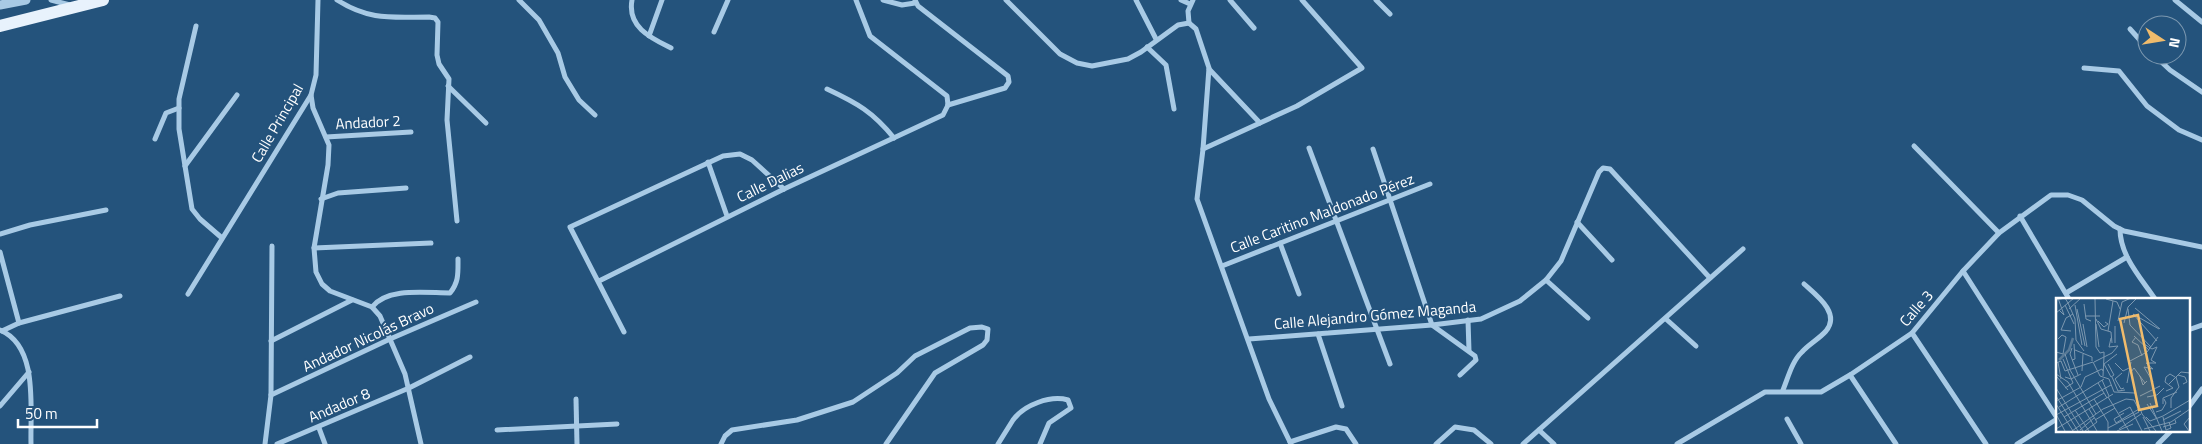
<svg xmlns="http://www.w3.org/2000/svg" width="2202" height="444" viewBox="0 0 2202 444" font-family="'Titillium Web',sans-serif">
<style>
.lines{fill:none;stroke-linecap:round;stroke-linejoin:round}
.minor{stroke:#a8cae5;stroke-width:5}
.tertiary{stroke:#a8cae5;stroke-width:9}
.primary{stroke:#e8f2fc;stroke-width:12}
.labels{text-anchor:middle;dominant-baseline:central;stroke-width:4;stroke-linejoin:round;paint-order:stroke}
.street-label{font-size:15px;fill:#fff;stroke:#24537c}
.inset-river{fill:none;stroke:#587a97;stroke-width:2.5}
.inset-road{fill:none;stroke:#7c98b0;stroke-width:1}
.view{fill:#efbb6c;fill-opacity:0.15;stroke:#efbb6c;stroke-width:2.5}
.inset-edge{fill:none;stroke:#fff;stroke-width:2.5}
</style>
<rect width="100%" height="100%" fill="#24537c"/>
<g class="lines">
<g class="minor">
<polyline points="51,0 70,5"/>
<path d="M337,0C370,21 392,17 429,17L435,18L438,22L437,55L439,64L449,79L447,120L457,221"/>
<polyline points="519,0 539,20 558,53 565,77 579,100 595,115"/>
<path d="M632,0C627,27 651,38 671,48"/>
<polyline points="856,0 870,36 947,96 948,105"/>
<polyline points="883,0 902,5 915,3"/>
<polyline points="915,0 918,6 1008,76 1009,82 1005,88 948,105"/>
<polyline points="1006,0 1060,54 1077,63 1092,66 1128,59 1141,52 1178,25 1189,23"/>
<polyline points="1136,0 1156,39"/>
<polyline points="1181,0 1190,4"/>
<polyline points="1230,0 1254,28"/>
<polyline points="1376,0 1390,14"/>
<polyline points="2175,0 2202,22"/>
<polyline points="1189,23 1196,29 1209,68 1203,149 1197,199 1269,399 1291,444"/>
<polyline points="1189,23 1188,11 1193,0"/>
<polyline points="196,26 179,99 179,129 192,209 200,219 222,238"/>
<polyline points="2130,29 2147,48"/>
<polyline points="714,32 728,0"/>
<polyline points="649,36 662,0"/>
<polyline points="1147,47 1166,65 1174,109"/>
<polyline points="2154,55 2170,70 2202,92"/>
<polyline points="2084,68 2119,71 2147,106 2179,130 2202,140"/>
<polyline points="1209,69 1260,123"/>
<polyline points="448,86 486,123"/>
<path d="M827,89C857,103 873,112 894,138"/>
<polyline points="311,95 313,108 329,145 328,165 314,248 316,272 322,284 330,291 372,307 380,316 405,374 421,444"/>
<polyline points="326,137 411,132"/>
<polyline points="155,139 166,113 179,108"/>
<polyline points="1914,146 1999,233"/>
<polyline points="1309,148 1390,364"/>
<polyline points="1203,149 1297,106 1362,68 1302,0"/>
<polyline points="1373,149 1432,325 1475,356 1476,360 1460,375"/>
<polyline points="708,162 727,216"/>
<polyline points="185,166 237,95"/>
<polyline points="321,199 338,193 406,188"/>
<polyline points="2020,216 2069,299"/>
<polyline points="1577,222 1612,260"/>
<path d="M2120,229C2120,256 2141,278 2155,299"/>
<polyline points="0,234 30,225 106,210"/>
<polyline points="1280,243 1299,294"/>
<polyline points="314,248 431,243"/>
<polyline points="0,252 19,323"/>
<polyline points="1222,266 1430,184"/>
<polyline points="1963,271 2057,418"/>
<polyline points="1546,280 1588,318"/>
<polyline points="599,281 784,189 943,115 948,105"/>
<polyline points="2066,293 2127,257"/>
<polyline points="188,294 311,95 316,75 318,0"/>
<path d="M372,307C388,287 426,293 450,293C459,282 458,273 458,259"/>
<polyline points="1666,319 1696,346"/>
<polyline points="1468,320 1469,351"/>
<path d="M0,330C39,346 30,409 31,444"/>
<polyline points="2188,330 2202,325"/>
<polyline points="2,331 19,323 120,296"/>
<polyline points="624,332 570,227 723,156 740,154 752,160 784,189"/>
<polyline points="1912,333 1986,444"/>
<polyline points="1318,334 1342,406"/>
<polyline points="1249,339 1432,325 1481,319 1520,301 1546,280 1561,261 1599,172 1603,168 1610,169 1710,278"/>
<polyline points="271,341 352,300"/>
<polyline points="1850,375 1896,444"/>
<path d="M1783,390C1788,378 1792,361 1802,352C1809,344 1819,339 1826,331C1841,313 1816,295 1804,284"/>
<polyline points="271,395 390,339 476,302"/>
<polyline points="576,399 577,444"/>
<polyline points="0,406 29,372"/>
<polyline points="2188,408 2202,389"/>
<polyline points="1787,419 1801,444"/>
<polyline points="319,428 325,444"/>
<polyline points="497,430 617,424"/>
<polyline points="1539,430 1554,444"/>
<polyline points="1290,442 1336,427 1346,429 1356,444"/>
<polyline points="265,444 271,395 272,246"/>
<polyline points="277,444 409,388 470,357"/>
<polyline points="721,444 725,436 732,430 797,420 853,402 897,373 915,356 970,328 982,327 988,329 987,340 983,345 935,373 886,444"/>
<path d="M998,444C1003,436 1008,428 1013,420C1024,405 1050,395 1068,400L1071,408L1049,423L1040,444"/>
<polyline points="1436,444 1455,427 1474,430 1491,444"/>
<polyline points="1523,444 1743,249"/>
<polyline points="1677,444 1765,392 1821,392 1850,375 1912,333 1963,271 1999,233 2051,195 2068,195 2082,200 2114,226 2124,231 2202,247"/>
<polyline points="2017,444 2057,419"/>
<polyline points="2158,444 2172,430"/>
</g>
<polyline class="tertiary" points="0,5 26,0"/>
<polyline class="primary" points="0,26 103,0"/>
</g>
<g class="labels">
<g class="street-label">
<text transform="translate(368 122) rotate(-3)">Andador 2</text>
<text transform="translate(277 123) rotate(-60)">Calle Principal</text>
<text transform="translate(770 182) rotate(-26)">Calle Dalias</text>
<text transform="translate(1322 213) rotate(-21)">Calle Caritino Maldonado Pérez</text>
<text transform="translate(1916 308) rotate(-49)">Calle 3</text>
<text transform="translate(1375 315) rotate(-5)">Calle Alejandro Gómez Maganda</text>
<text transform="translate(368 337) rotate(-25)">Andador Nicolás Bravo</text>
<text transform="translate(339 405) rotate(-23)">Andador 8</text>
</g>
</g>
<g transform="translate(2056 298)">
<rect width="134" height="134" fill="#24537c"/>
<path class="inset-river" d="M3,62L13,52L17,40"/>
<path class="inset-road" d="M2,0L8,17L3,12M39,1L40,49L44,55L48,54V58M50,1L61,4L64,11M0,2L9,0L12,5M12,5L19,21L20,42L28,53M28,6L30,21L35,23M9,7L18,26M19,7L26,47M79,10L104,31M13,11L25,0M21,11L29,48M72,11L74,27M0,15L18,0M77,16L101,43M77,16L103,31M29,18H44M40,21L45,31L55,34L56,45M42,23L48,29L52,26L49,24M62,23L66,4L75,0M68,25L72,9L81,0M27,26L31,49M40,26L43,49M74,27L95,49M15,33L5,32L10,20L17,16M52,33L57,3M78,38L93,52M80,39L76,44L82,47L86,58M55,40L53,49L62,48M59,45V28M88,46L96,51L101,49L95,62L100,65H90L97,71L88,69L97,84M16,50L14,56L22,77M19,52L36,59V63M0,54L7,56L10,39L6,37L2,41M9,56L14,71M7,61L17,85L9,90M16,62L19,61L18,46M74,63L91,54L102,39M2,64L5,81M38,64L56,55L62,48M0,65L5,63L9,73L37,64L44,78L53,81L58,94L79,95L86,116L100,133M59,65L67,73L73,70M52,66L58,77L55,79M14,72L40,116M26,73L27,56M75,74L78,70L89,85M66,75L59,81L65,91L68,90M0,76L12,84L41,133M122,77L129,79L131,84L127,86M47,78L48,58M84,78L87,87L91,83M1,79L12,92M9,79L15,81L25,76M55,79L48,66L61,56M56,79L62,93L69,92M46,82L53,98M42,85L51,100M71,85L75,64M113,86L125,74L134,75M0,90L27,133M110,93L117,90L109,84L110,79L114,76L119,79M0,98L22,133M84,98L104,88M52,99L73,133M91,99L101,97L108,90M38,101L52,124V133M0,103L25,89L29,79L46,71L47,73M94,105L106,133M0,106L17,133M91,106L101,121M107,106V100L121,94M3,109L48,81M115,110V100L123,89L120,79M19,112L33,133M100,114L106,112L110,105L108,101M63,115L74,109L86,133M0,116L9,133M0,117L55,87M8,119L48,95M87,119L94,133M90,119L94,123L107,118L134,102M107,119L110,132L115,130L113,124M39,122L59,110M107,122L125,113M60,125L83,111M60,125L58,121L68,115M107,129L120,125L119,122M52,130L83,114M0,131L57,96M63,131L85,116M88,131L115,124L134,111M24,132L38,120M16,133L47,111L70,101L78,102L82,110M29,133L41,124L33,111M61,133L77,126M133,133L128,126L134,119"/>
<path class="view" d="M82,17L101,108L83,112L64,21Z"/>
<rect width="134" height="134" class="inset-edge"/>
</g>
<g transform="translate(2162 40) rotate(102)"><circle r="24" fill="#24537c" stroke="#7c98b0"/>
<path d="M0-4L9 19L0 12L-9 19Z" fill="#efbb6c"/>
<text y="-8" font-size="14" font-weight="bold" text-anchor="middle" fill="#ffffff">N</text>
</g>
<path d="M18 419v8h79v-8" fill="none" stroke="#ffffff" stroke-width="2.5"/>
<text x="25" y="419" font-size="15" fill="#ffffff" stroke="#24537c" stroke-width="4" paint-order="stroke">50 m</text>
</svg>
